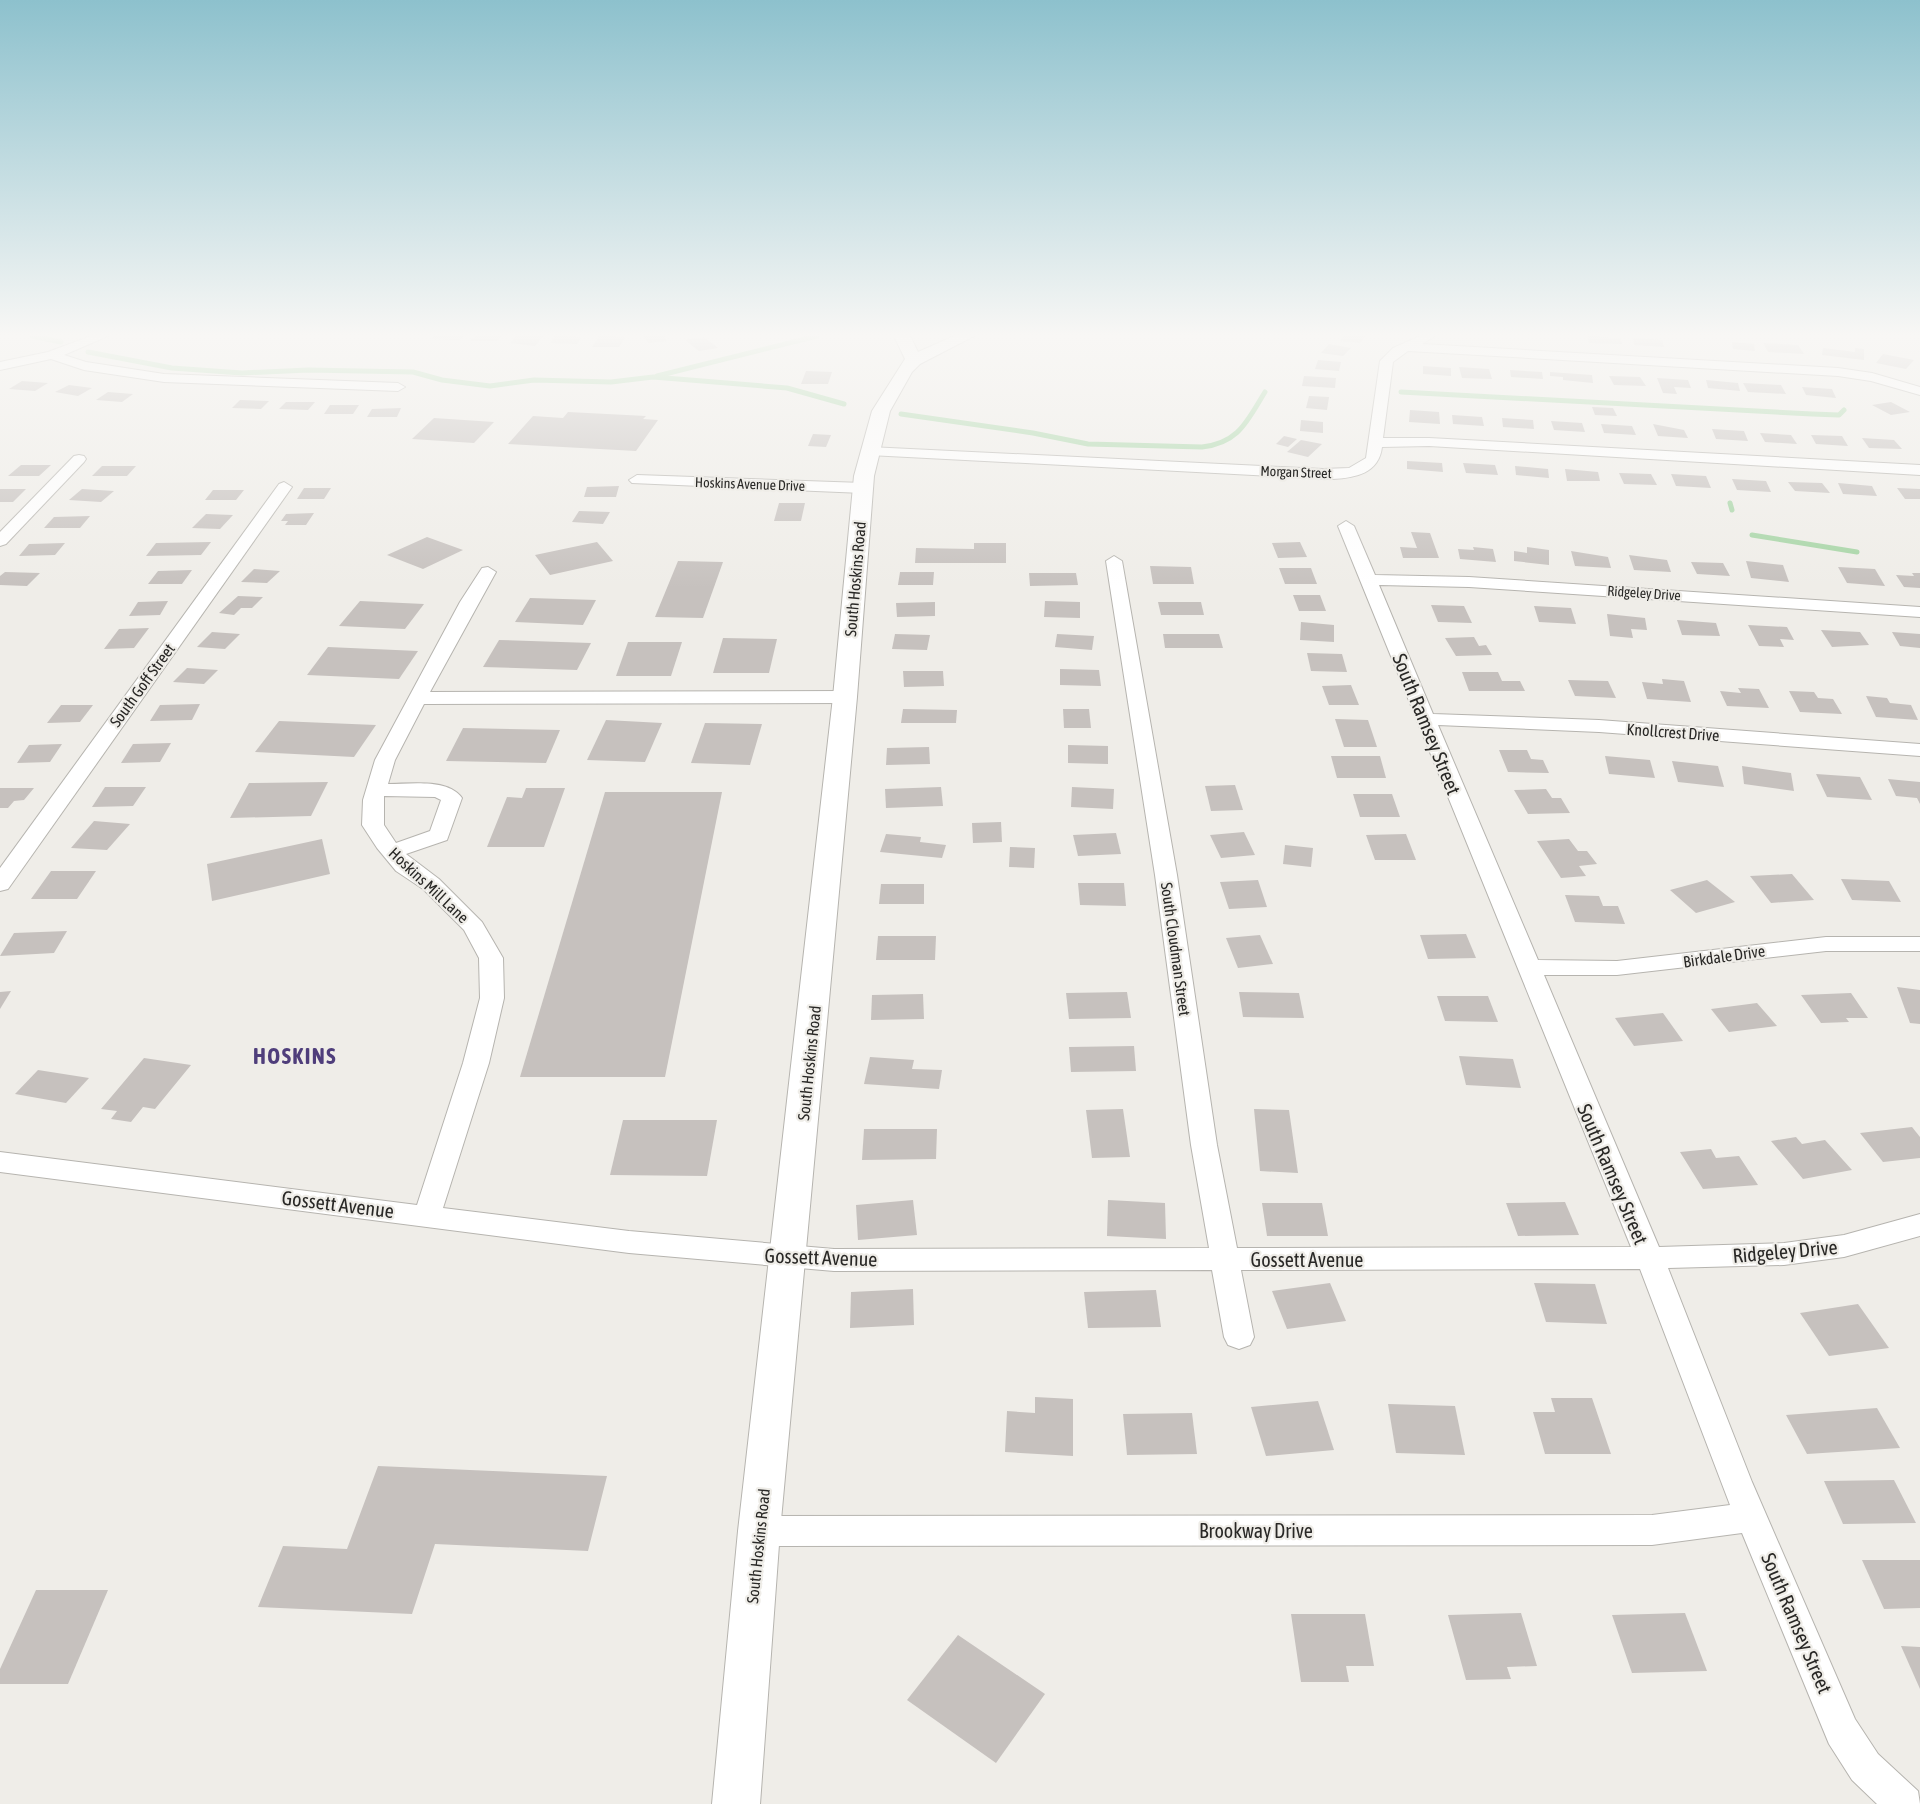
<svg xmlns="http://www.w3.org/2000/svg" width="1920" height="1804" viewBox="0 0 1920 1804" font-family="'Asap Condensed',sans-serif">
<style>
.lines{fill:none;stroke-linecap:round;stroke-linejoin:round}
.stream{stroke:#a5d4a4;stroke-width:5}
.building{fill:#c6c1be}
.minor-casing{stroke:#b6b4af;stroke-width:2}
.tertiary-casing{stroke:#b6b4af;stroke-width:2}
.minor{fill:#fff;fill-rule:evenodd}
.tertiary{fill:#fff;fill-rule:evenodd}
.labels{text-anchor:middle;dominant-baseline:central;stroke-width:4.5;stroke-linejoin:round;paint-order:stroke}
.far-street-label{font-size:14px;fill:#292826;stroke:#efede8}
.street-label{font-size:16px;fill:#292826;stroke:#efede8}
.near-street-label{font-size:20px;fill:#292826;stroke:#efede8}
.district-label{font-size:22px;font-weight:bold;letter-spacing:1.5px;fill:#4f3e7b;stroke:#efede8}
</style>
<rect width="100%" height="100%" fill="#efede8"/>
<g class="lines">
<g class="stream">
<polyline points="32,336 61,342"/>
<polyline points="88,352 172,368 242,373 308,370 413,372 442,380 490,386 534,380 611,382 653,377 787,388 844,404"/>
<polyline points="657,376 817,336"/>
<polyline points="1401,392 1812,414 1839,415 1844,410"/>
<path d="M901,414L1033,433L1088,444L1202,447C1239,443 1247,421 1265,392"/>
<polyline points="1730,503 1732,510"/>
<polyline points="1752,535 1857,552"/>
</g>
</g>
<g class="building">
<polygon points="435,336 464,336 460,340 431,339"/>
<polygon points="475,336 502,336 497,341 470,341"/>
<polygon points="516,336 543,336 535,346 510,343"/>
<polygon points="555,336 582,337 577,344 550,343"/>
<polygon points="599,336 625,337 619,347 592,347"/>
<polygon points="644,336 665,336 667,341 648,343"/>
<polygon points="1343,336 1365,336 1360,343 1340,341"/>
<polygon points="1587,336 1620,338 1622,344 1589,343"/>
<polygon points="704,337 718,348 699,351 685,340"/>
<polygon points="1633,338 1662,340 1664,347 1634,345"/>
<polygon points="1732,342 1754,344 1755,351 1733,349"/>
<polygon points="1763,343 1798,345 1804,354 1768,352"/>
<polygon points="1329,344 1351,348 1343,356 1321,353"/>
<polygon points="1823,348 1855,352 1855,348 1864,349 1864,360 1822,355"/>
<polygon points="1883,354 1914,360 1906,369 1876,363"/>
<polygon points="1318,360 1341,362 1339,371 1315,369"/>
<polygon points="1423,366 1451,368 1451,376 1423,374"/>
<polygon points="1459,367 1489,369 1492,379 1462,378"/>
<polygon points="1510,370 1542,372 1543,379 1511,377"/>
<polygon points="806,371 832,372 828,384 801,384"/>
<polygon points="1550,372 1592,375 1593,383 1563,380 1563,377 1550,376"/>
<polygon points="1304,376 1336,378 1335,388 1302,386"/>
<polygon points="1609,376 1640,377 1646,386 1614,385"/>
<polygon points="1657,378 1688,380 1691,388 1674,387 1677,394 1663,393"/>
<polygon points="1706,380 1738,383 1740,391 1708,388"/>
<polygon points="22,381 48,383 35,391 9,389"/>
<polygon points="1743,383 1781,385 1786,394 1748,392"/>
<polygon points="69,385 92,388 78,396 55,392"/>
<polygon points="1802,387 1832,389 1836,398 1806,395"/>
<polygon points="108,392 133,394 122,402 96,400"/>
<polygon points="1309,396 1329,397 1327,410 1306,408"/>
<polygon points="240,400 269,401 261,409 232,408"/>
<polygon points="286,402 315,402 308,410 279,409"/>
<polygon points="1891,402 1910,412 1891,415 1872,405"/>
<polygon points="330,405 359,405 353,414 324,414"/>
<polygon points="1592,407 1613,408 1617,416 1595,415"/>
<polygon points="401,408 397,417 367,417 372,409"/>
<polygon points="1410,410 1439,412 1440,424 1409,422"/>
<polygon points="568,412 646,416 643,419 658,420 636,451 508,444 533,416 563,418"/>
<polygon points="1452,415 1482,417 1484,426 1453,424"/>
<polygon points="434,418 494,422 474,443 412,439"/>
<polygon points="1502,418 1533,420 1534,429 1503,427"/>
<polygon points="1301,420 1323,422 1323,433 1300,431"/>
<polygon points="1551,421 1582,423 1585,432 1554,430"/>
<polygon points="1601,424 1632,426 1636,435 1604,433"/>
<polygon points="1653,424 1684,430 1688,438 1658,436"/>
<polygon points="1712,429 1744,431 1748,441 1716,439"/>
<polygon points="1760,433 1791,435 1797,444 1765,442"/>
<polygon points="813,434 831,435 826,447 808,446"/>
<polygon points="1811,435 1842,436 1848,446 1816,444"/>
<polygon points="1284,436 1297,439 1288,447 1276,444"/>
<polygon points="1862,438 1894,440 1902,449 1869,448"/>
<polygon points="1301,440 1322,444 1308,457 1287,452"/>
<polygon points="1407,461 1442,463 1443,472 1407,469"/>
<polygon points="1463,463 1495,465 1498,475 1466,473"/>
<polygon points="21,465 51,465 39,476 8,476"/>
<polygon points="102,466 136,466 127,476 92,476"/>
<polygon points="1515,466 1548,469 1549,478 1516,475"/>
<polygon points="1565,469 1598,472 1600,481 1567,481"/>
<polygon points="1619,473 1651,474 1657,485 1624,484"/>
<polygon points="1671,474 1706,476 1711,488 1676,486"/>
<polygon points="1732,479 1766,481 1771,492 1737,490"/>
<polygon points="1788,482 1822,483 1830,493 1795,491"/>
<polygon points="1838,483 1872,486 1877,496 1843,494"/>
<polygon points="619,486 616,497 584,497 587,487"/>
<polygon points="304,488 331,488 324,499 297,499"/>
<polygon points="1897,488 1920,489 1920,499 1905,499"/>
<polygon points="0,489 26,489 13,502 0,502"/>
<polygon points="82,489 114,491 101,502 69,500"/>
<polygon points="213,490 244,490 236,500 205,500"/>
<polygon points="779,503 805,503 801,521 774,521"/>
<polygon points="579,511 610,512 603,524 572,522"/>
<polygon points="314,513 306,525 285,525 288,521 281,521 286,514"/>
<polygon points="206,514 233,515 220,529 192,528"/>
<polygon points="90,516 80,528 44,528 54,517"/>
<polygon points="1411,532 1430,533 1439,558 1403,558 1400,547 1417,548"/>
<polygon points="427,537 463,550 423,569 387,555"/>
<polygon points="211,542 201,555 146,556 156,543"/>
<polygon points="597,542 613,561 550,575 535,555"/>
<polygon points="1300,542 1307,557 1278,558 1272,543"/>
<polygon points="65,543 55,555 19,556 29,544"/>
<polygon points="974,543 1006,543 1006,563 915,563 916,548 974,549"/>
<polygon points="1473,547 1493,549 1496,562 1460,559 1458,549 1474,550"/>
<polygon points="1527,547 1549,550 1549,565 1514,561 1514,551 1527,553"/>
<polygon points="1571,551 1608,557 1611,568 1575,566"/>
<polygon points="1629,555 1667,560 1671,572 1634,570"/>
<polygon points="678,561 723,562 703,618 655,617"/>
<polygon points="1746,561 1783,565 1789,582 1751,578"/>
<polygon points="1691,562 1723,563 1730,576 1697,574"/>
<polygon points="1150,566 1191,567 1194,584 1153,584"/>
<polygon points="1838,567 1875,569 1885,586 1847,583"/>
<polygon points="1279,568 1311,568 1317,584 1285,584"/>
<polygon points="254,569 280,571 267,583 241,582"/>
<polygon points="192,570 182,584 148,584 158,571"/>
<polygon points="5,572 40,573 27,586 0,585 0,576"/>
<polygon points="900,572 934,572 933,585 898,585"/>
<polygon points="1029,573 1076,573 1078,585 1030,586"/>
<polygon points="1912,573 1920,573 1920,588 1904,587 1896,575 1914,576"/>
<polygon points="1293,595 1320,595 1326,611 1299,611"/>
<polygon points="238,596 263,597 252,608 241,608 234,615 219,613"/>
<polygon points="530,598 596,600 583,625 515,622"/>
<polygon points="168,601 160,615 129,616 138,602"/>
<polygon points="360,601 424,604 405,629 339,626"/>
<polygon points="1045,601 1080,602 1080,618 1044,617"/>
<polygon points="935,602 935,616 897,617 896,603"/>
<polygon points="1158,602 1201,602 1204,615 1161,615"/>
<polygon points="1431,605 1464,606 1472,623 1438,622"/>
<polygon points="1534,606 1571,608 1576,624 1539,622"/>
<polygon points="1607,614 1645,618 1647,630 1631,629 1633,638 1610,636"/>
<polygon points="1677,620 1716,623 1720,636 1682,635"/>
<polygon points="1301,622 1334,625 1334,642 1300,640"/>
<polygon points="1748,625 1787,627 1794,640 1780,639 1784,647 1759,646"/>
<polygon points="149,628 134,648 104,649 119,629"/>
<polygon points="1821,630 1860,632 1869,645 1832,647"/>
<polygon points="212,632 240,634 225,649 197,647"/>
<polygon points="1892,632 1920,634 1920,648 1900,646"/>
<polygon points="895,634 930,635 927,650 892,649"/>
<polygon points="1057,634 1094,636 1092,650 1055,647"/>
<polygon points="1163,634 1219,634 1223,648 1165,648"/>
<polygon points="1474,637 1479,646 1486,645 1492,655 1456,656 1445,638"/>
<polygon points="723,638 777,639 769,673 713,673"/>
<polygon points="499,640 591,643 577,670 483,667"/>
<polygon points="628,642 682,642 671,676 616,676"/>
<polygon points="328,647 418,651 399,679 307,675"/>
<polygon points="1307,653 1342,654 1347,672 1311,671"/>
<polygon points="187,668 218,670 204,684 173,682"/>
<polygon points="1060,669 1099,670 1101,686 1060,685"/>
<polygon points="903,671 943,671 944,686 904,687"/>
<polygon points="1462,672 1498,672 1502,681 1520,681 1525,691 1469,691"/>
<polygon points="1662,679 1684,681 1691,702 1647,699 1642,682 1663,684"/>
<polygon points="1568,680 1608,681 1616,698 1575,696"/>
<polygon points="1351,685 1359,705 1329,705 1322,686"/>
<polygon points="1738,688 1759,689 1769,708 1727,706 1720,691 1741,693"/>
<polygon points="1789,691 1814,692 1818,698 1833,699 1842,714 1800,712"/>
<polygon points="1866,696 1887,698 1890,703 1911,705 1918,720 1876,717"/>
<polygon points="200,704 192,720 150,721 160,705"/>
<polygon points="61,705 93,705 80,722 47,723"/>
<polygon points="903,709 957,710 956,723 901,723"/>
<polygon points="1063,709 1089,709 1091,728 1064,728"/>
<polygon points="1335,719 1368,720 1377,747 1344,747"/>
<polygon points="606,720 662,723 645,762 587,760"/>
<polygon points="279,721 376,725 354,757 255,752"/>
<polygon points="705,723 762,724 750,765 691,763"/>
<polygon points="463,728 560,730 546,763 446,761"/>
<polygon points="171,743 160,762 121,763 133,744"/>
<polygon points="62,744 50,762 17,763 29,745"/>
<polygon points="1068,745 1108,746 1108,764 1068,763"/>
<polygon points="929,747 930,764 886,765 887,748"/>
<polygon points="1499,750 1527,750 1531,759 1543,760 1549,773 1508,772"/>
<polygon points="1331,756 1380,756 1386,778 1337,778"/>
<polygon points="1605,756 1650,760 1655,778 1609,774"/>
<polygon points="1672,761 1718,766 1724,787 1678,782"/>
<polygon points="1742,766 1791,773 1794,791 1744,784"/>
<polygon points="1816,774 1860,777 1872,800 1827,797"/>
<polygon points="1888,779 1920,782 1920,804 1917,798 1896,796"/>
<polygon points="328,782 311,816 230,818 249,783"/>
<polygon points="1235,785 1243,810 1211,811 1205,786"/>
<polygon points="105,787 146,787 133,806 92,807"/>
<polygon points="941,787 943,806 886,808 885,789"/>
<polygon points="1072,787 1114,789 1113,809 1071,807"/>
<polygon points="0,788 34,788 24,800 14,801 8,808 0,808"/>
<polygon points="526,788 565,788 544,847 487,847 507,797 522,798"/>
<polygon points="1546,789 1552,798 1561,798 1570,813 1528,814 1514,790"/>
<polygon points="605,792 722,792 665,1077 520,1077"/>
<polygon points="1353,794 1392,794 1400,817 1360,817"/>
<polygon points="94,821 130,824 107,850 71,848"/>
<polygon points="1001,822 1002,842 973,843 972,823"/>
<polygon points="1244,832 1255,855 1221,858 1210,835"/>
<polygon points="1116,833 1121,854 1078,856 1073,835"/>
<polygon points="886,834 921,837 920,842 946,845 942,858 880,852"/>
<polygon points="1406,834 1416,860 1375,860 1366,835"/>
<polygon points="322,839 330,874 212,901 207,864"/>
<polygon points="1569,839 1578,851 1587,851 1597,864 1579,866 1586,876 1561,878 1537,841"/>
<polygon points="1285,845 1313,848 1311,867 1283,864"/>
<polygon points="1010,847 1035,848 1034,868 1009,867"/>
<polygon points="51,871 96,871 77,899 31,899"/>
<polygon points="1792,874 1814,900 1771,903 1750,876"/>
<polygon points="1841,879 1889,881 1901,902 1852,900"/>
<polygon points="1258,880 1267,907 1229,909 1220,882"/>
<polygon points="1707,880 1735,902 1696,913 1670,890"/>
<polygon points="1078,883 1124,883 1126,906 1080,905"/>
<polygon points="881,884 924,884 924,904 879,904"/>
<polygon points="1565,895 1599,896 1603,906 1618,906 1625,924 1575,922"/>
<polygon points="67,931 54,953 0,956 14,933"/>
<polygon points="1466,934 1476,958 1428,959 1420,935"/>
<polygon points="1260,935 1273,964 1238,968 1226,938"/>
<polygon points="878,936 936,936 935,960 876,960"/>
<polygon points="1897,987 1920,990 1920,1024 1910,1023"/>
<polygon points="11,991 0,1009 0,992"/>
<polygon points="1127,992 1131,1018 1069,1019 1066,993"/>
<polygon points="1239,992 1299,993 1304,1018 1243,1017"/>
<polygon points="1851,993 1868,1018 1846,1018 1849,1022 1821,1023 1801,995"/>
<polygon points="923,994 924,1019 871,1020 872,995"/>
<polygon points="1437,996 1488,996 1498,1022 1445,1021"/>
<polygon points="1757,1003 1777,1026 1729,1032 1711,1009"/>
<polygon points="1663,1013 1683,1041 1634,1046 1615,1018"/>
<polygon points="1134,1046 1136,1071 1071,1072 1069,1047"/>
<polygon points="1459,1056 1513,1059 1521,1088 1466,1085"/>
<polygon points="870,1057 914,1060 912,1069 942,1070 939,1089 864,1084"/>
<polygon points="144,1058 191,1065 155,1109 143,1107 131,1122 111,1119 117,1111 101,1109"/>
<polygon points="38,1070 89,1078 66,1103 15,1094"/>
<polygon points="1123,1109 1130,1157 1092,1158 1086,1110"/>
<polygon points="1254,1109 1289,1110 1298,1173 1260,1171"/>
<polygon points="623,1120 717,1120 707,1176 610,1175"/>
<polygon points="1912,1127 1920,1137 1920,1158 1883,1162 1860,1133"/>
<polygon points="864,1129 937,1129 936,1159 862,1160"/>
<polygon points="1796,1137 1802,1144 1825,1140 1852,1170 1803,1179 1771,1141"/>
<polygon points="1711,1149 1716,1158 1739,1156 1758,1185 1703,1189 1680,1152"/>
<polygon points="913,1200 917,1235 858,1240 856,1205"/>
<polygon points="1108,1200 1165,1203 1166,1239 1107,1236"/>
<polygon points="1565,1202 1579,1235 1518,1236 1506,1203"/>
<polygon points="1262,1203 1322,1203 1328,1236 1267,1236"/>
<polygon points="1330,1283 1346,1321 1287,1329 1272,1291"/>
<polygon points="1534,1283 1595,1284 1607,1324 1546,1322"/>
<polygon points="913,1289 914,1325 850,1328 851,1292"/>
<polygon points="1156,1290 1161,1327 1088,1328 1084,1292"/>
<polygon points="1858,1304 1889,1348 1829,1356 1800,1313"/>
<polygon points="1035,1397 1073,1399 1073,1456 1005,1452 1007,1411 1035,1413"/>
<polygon points="1551,1398 1592,1398 1611,1454 1545,1454 1533,1412 1555,1412"/>
<polygon points="1318,1401 1334,1450 1266,1456 1251,1407"/>
<polygon points="1388,1404 1455,1406 1465,1455 1396,1453"/>
<polygon points="1877,1408 1900,1448 1807,1454 1786,1415"/>
<polygon points="1192,1413 1197,1454 1127,1455 1123,1414"/>
<polygon points="378,1466 607,1476 588,1551 435,1544 412,1614 258,1607 283,1546 347,1549"/>
<polygon points="1894,1480 1916,1523 1843,1524 1824,1481"/>
<polygon points="1862,1560 1920,1560 1920,1608 1884,1609"/>
<polygon points="36,1590 108,1590 68,1684 0,1684 0,1669"/>
<polygon points="1521,1613 1537,1666 1507,1667 1511,1679 1466,1680 1448,1615"/>
<polygon points="1685,1613 1707,1671 1632,1673 1612,1615"/>
<polygon points="1291,1614 1365,1614 1374,1666 1346,1666 1349,1682 1301,1682"/>
<polygon points="958,1635 1045,1694 996,1763 907,1700"/>
<polygon points="1901,1646 1920,1647 1920,1689"/>
</g>
<g class="lines">
<g class="minor-casing">
<g id="minor">
<polygon points="91,336 108,336 64,355 86,362 164,374 398,383 405,387 398,391 164,382 84,370 51,359 0,370 0,362 48,352"/>
<path d="M1420,336H1435L1422,344L1838,368L1872,373L1920,387V395L1871,381L1838,376L1408,351L1393,362L1383,438H1429L1920,465V475L1429,446L1382,447C1379,473 1356,478 1332,479L869,455L862,451L869,447L1323,469L1349,468L1366,458L1380,361L1393,348Z"/>
<polygon points="79,455 84,456 86,459 84,462 6,544 0,546 0,532 74,456"/>
<polygon points="637,475 863,483 871,488 863,493 632,483 629,480"/>
<polygon points="284,482 292,487 8,889 0,891 0,868 279,484"/>
<path d="M1346,521L1354,526L1375,575L1469,577L1920,607V617L1469,587L1379,585L1433,714L1599,720L1920,744V756L1599,732L1438,725L1538,960L1617,961L1826,937H1920V951H1826L1617,975H1544L1659,1247L1784,1243L1844,1235L1920,1214V1236L1844,1257L1784,1265L1668,1268L1752,1482L1855,1719L1878,1754L1918,1791L1920,1804H1877L1852,1780L1829,1744L1742,1533L1652,1545L759,1546L747,1541L742,1531L747,1521L759,1516L1652,1515L1730,1505L1640,1269L1241,1270L1254,1337L1250,1345L1239,1349L1228,1345L1224,1337L1212,1270L834,1271L629,1253L0,1172V1152L417,1205L463,1063L480,998L479,958L464,930L423,889L396,871L377,848L362,825L363,800L375,760L460,602L482,568L488,567L496,572L430,692L845,691L854,697L845,703L424,704L395,760L388,784C410,784 448,778 462,798L447,840L406,854L439,879L482,922L503,958L504,998L489,1063L443,1208L629,1231L834,1249L1209,1248L1191,1145L1155,875L1106,561L1114,556L1122,561L1177,875L1217,1145L1237,1248L1631,1247L1338,526ZM384,796L435,797L441,800L430,831L396,843L384,825Z"/>
</g>
</g>
<g class="tertiary-casing">
<polygon id="tertiary" points="894,336 910,336 918,352 954,336 974,336 920,364 912,372 890,411 874,476 857,697 780,1531 760,1804 712,1804 738,1531 833,697 854,476 872,411 905,359"/>
</g>
<use href="#minor" class="minor"/>
<use href="#tertiary" class="tertiary"/>
</g>
<linearGradient id="sky" x2="0" y2="1"><stop stop-color="#8dc1cd"/><stop offset="0.57" stop-color="#f8f7f5"/><stop offset="1" stop-color="#f8f7f5" stop-opacity="0"/></linearGradient>
<rect width="1920" height="588" fill="url(#sky)"/>
<g class="labels">
<g class="far-street-label">
<text transform="translate(1296 472) rotate(2)">Morgan Street</text>
<text transform="translate(750 484) rotate(2)">Hoskins Avenue Drive</text>
<text transform="translate(1644 593) rotate(4)">Ridgeley Drive</text>
</g>
<g class="street-label">
<text transform="translate(855 579) rotate(-85)">South Hoskins Road</text>
<text transform="translate(142 685) rotate(-54)">South Goff Street</text>
<text transform="translate(1673 732) rotate(4)">Knollcrest Drive</text>
<text transform="translate(429 885) rotate(43)">Hoskins Mill Lane</text>
<text transform="translate(1176 949) rotate(82)">South Cloudman Street</text>
<text transform="translate(1724 956) rotate(-8)">Birkdale Drive</text>
<text transform="translate(809 1063) rotate(-84)">South Hoskins Road</text>
<text transform="translate(758 1546) rotate(-84)">South Hoskins Road</text>
</g>
<g class="near-street-label">
<text transform="translate(1427 724) rotate(68)">South Ramsey Street</text>
<text transform="translate(1613 1174) rotate(67)">South Ramsey Street</text>
<text transform="translate(338 1204) rotate(7)">Gossett Avenue</text>
<text transform="translate(1785 1251) rotate(-5)">Ridgeley Drive</text>
<text transform="translate(821 1257) rotate(2)">Gossett Avenue</text>
<text x="1307" y="1259">Gossett Avenue</text>
<text x="1256" y="1530">Brookway Drive</text>
<text transform="translate(1797 1623) rotate(67)">South Ramsey Street</text>
</g>
<g class="district-label">
<text x="295" y="1056">HOSKINS</text>
</g>
</g>
</svg>
